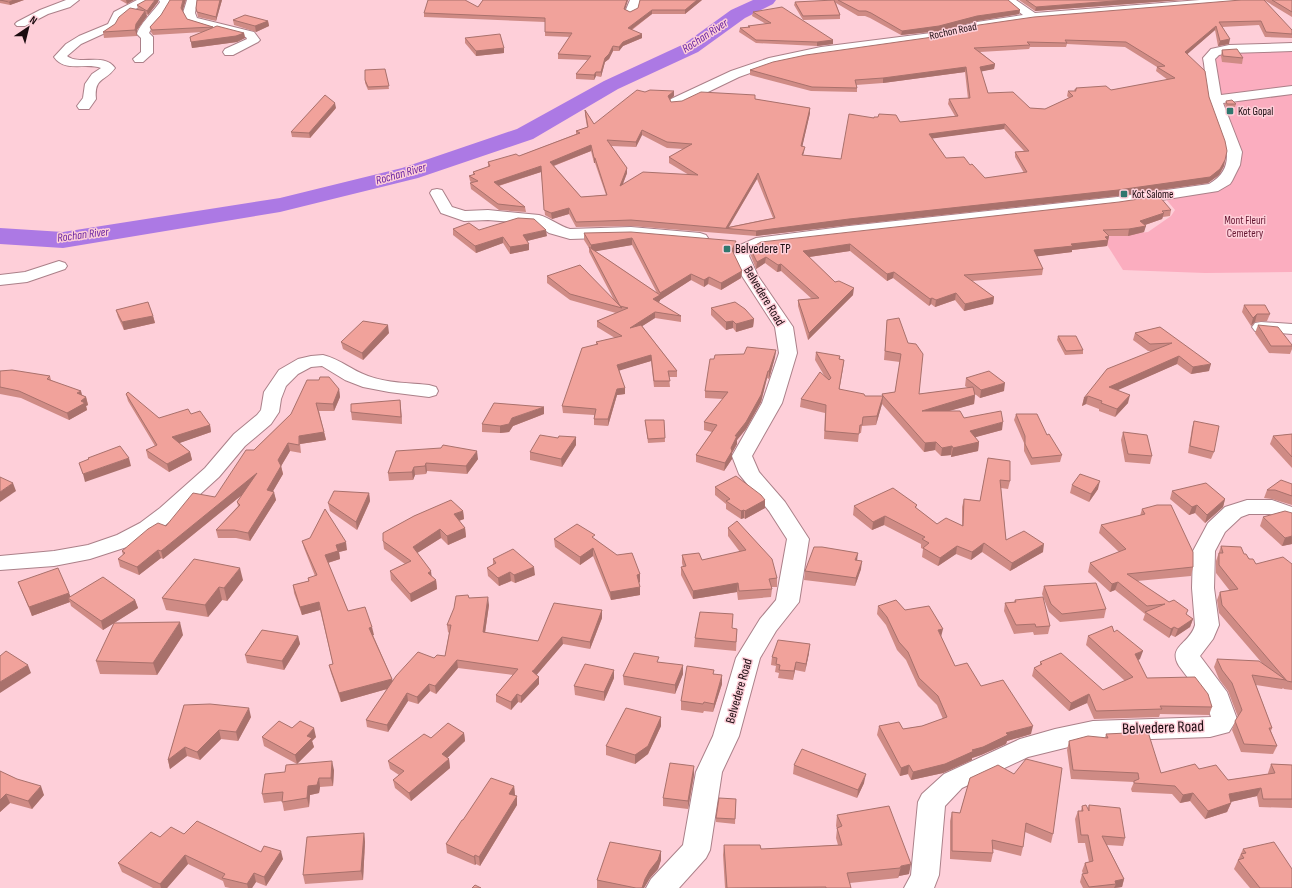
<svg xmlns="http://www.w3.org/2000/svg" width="1292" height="888" viewBox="0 0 1292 888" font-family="'Sofia Sans Condensed',sans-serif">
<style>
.green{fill:#fbadbf}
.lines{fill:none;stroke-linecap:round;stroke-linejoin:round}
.river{fill:#ac79e4;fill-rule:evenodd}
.minor-casing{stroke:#ab8089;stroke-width:2}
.minor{fill:#fff;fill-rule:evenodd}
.wall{fill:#cf8b85;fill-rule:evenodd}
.shaded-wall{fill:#a9716c}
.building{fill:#f1a29b;stroke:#a9716c;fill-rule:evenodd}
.poi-dot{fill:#30776e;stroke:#fecfd9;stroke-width:1.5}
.labels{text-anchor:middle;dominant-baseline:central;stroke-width:3;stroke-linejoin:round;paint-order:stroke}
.far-street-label{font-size:11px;fill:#1b0c10;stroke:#fecfd9}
.far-poi-label{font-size:11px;fill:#1b0c10;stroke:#fecfd9;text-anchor:start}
.far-park-label{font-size:11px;fill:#661732;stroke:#fecfd9}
.far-water-label{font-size:12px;font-style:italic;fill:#6923a1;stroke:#fecfd9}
.poi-label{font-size:13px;fill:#1b0c10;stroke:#fecfd9;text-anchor:start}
.street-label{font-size:13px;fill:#1b0c10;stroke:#fecfd9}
.near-street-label{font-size:16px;fill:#1b0c10;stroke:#fecfd9}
</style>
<rect width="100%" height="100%" fill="#fecfd9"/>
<polygon class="green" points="1292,49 1292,272 1205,273 1123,270 1102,237 1148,232 1171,216 1175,210 1165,198 1230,182 1237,173 1240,153 1219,101 1212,56 1223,51"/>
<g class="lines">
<polygon class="river" points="753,0 776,0 773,4 745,18 698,52 618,89 533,139 418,178 280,212 63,248 0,244 0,228 63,232 280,198 402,168 517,129 604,81 684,44 731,10"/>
<g class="minor-casing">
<g id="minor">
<polygon points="66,0 79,0 70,7 48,14 25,26 17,26 15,24 17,22 40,10"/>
<path d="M137,0H151L122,17L116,28L81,44L67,56C80,66 104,52 115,68C105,82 94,77 96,99L89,109H79L77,106L83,98L85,84L92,74L101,68C86,62 65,73 54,57L66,44L79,36L108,24L114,12Z"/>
<path d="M159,0H170L171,2L161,18L150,31L149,33L153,37V53L143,62H135L133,59L141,52V38L137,34C139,25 154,11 160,2Z"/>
<polygon points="187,0 197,0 195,13 197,18 254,32 260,40 258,42 233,55 225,55 223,52 225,49 247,39 246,37 207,28 188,22 183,13"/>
<polygon points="630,0 640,0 637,12 631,15 625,12"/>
<polygon points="1004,0 1016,0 1035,13 1200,0 1245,0 1240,3 1033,20 978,28 939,39 821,55 772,65 739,77 681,105 671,105 669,102 671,99 731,71 769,58 821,47 939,32 977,22 1023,15"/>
<path d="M1292,43V51L1229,53L1219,55L1215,59L1221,95L1292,86V94L1223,103L1242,152L1240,165L1232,181L1230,184L1218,191L1117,207L849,236L760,247L751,252L749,256L758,276L793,327L797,353L782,403L752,456L759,472L785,502L809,539L799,602L776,631L760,658L739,736L722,772L710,850L706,858L679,888H646L651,879L683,845L696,772L713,736L736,658L760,619L776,600L787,539L769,511L739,474L732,456L762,403L779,353L775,327L742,276L733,256L738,246L756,238L849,226L1117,197L1209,184C1245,163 1217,130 1209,101C1205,88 1206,72 1203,58L1211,49L1229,45Z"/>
<path d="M437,189L442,190L452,207L465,211L488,210L539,215C550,218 559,226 570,229L631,227L700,233L706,235L708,238L706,241L700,243L631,237L570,239L549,233L535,224L488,220L464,221L441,213L430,193L432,190Z"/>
<polygon points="59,261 65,263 67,266 65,269 27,282 0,285 0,275 25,272"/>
<polygon points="1261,322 1292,324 1292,334 1255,331 1252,327 1255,323"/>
<path d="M323,355C342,360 351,370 368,376C387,383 409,383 429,385L436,387L438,391L436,395L429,397L389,392L363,387L345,380L322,366L311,367L298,374L286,386L281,399L279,412L271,424L245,446L219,477L175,517L156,533L133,545L90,559L54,566L0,570V556L54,551L88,545L117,535L140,523L160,508L205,468L234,434L257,415L261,410L264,392L279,370L298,359L311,356Z"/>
<path d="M1247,500H1272L1292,507V521L1270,514H1249L1241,517L1225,532L1215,551L1214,588L1219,625L1213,639L1200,656L1227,692L1237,719L1229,732L1210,737L1093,741L1028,757L962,788L945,806L939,875L934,888H904L911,875L918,802L922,794L944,774L1020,739L1055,729L1093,721L1211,717L1206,702L1179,666C1167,646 1190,644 1195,625L1192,588L1193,551L1208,523L1225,507Z"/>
</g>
</g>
<use href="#minor" class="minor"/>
</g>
<g class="wall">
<polygon points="0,0 24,0 10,5 0,3"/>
<polygon points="120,0 134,0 127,4"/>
<polygon points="222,0 216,21 198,17 196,8"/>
<polygon points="483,0 628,0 625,9 630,12 702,0 685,14 652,14 632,30 642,38 623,46 619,51 613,51 609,59 605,62 601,77 596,76 594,80 576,79 576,74 588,60 558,59 558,54 570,37 545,36 545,22 424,17 424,13 478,7"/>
<polygon points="829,0 1008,0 1020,10 1019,14 977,21 939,31 901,35 870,18 865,16 858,16 836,3 840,15 840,19 803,20 794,5 795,2 830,1"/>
<polygon points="1019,0 1181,0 1035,11"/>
<path d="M1241,0H1292V17L1264,0L1292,34V38L1265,37L1259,25L1222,27L1229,44L1218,46L1215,30L1187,54L1209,97L1225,160L1224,166L1219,175L1208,183L1117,196L849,225L756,236L631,226L576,227L569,214L552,219L545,215L541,172L499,186L525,207L526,212L499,210L471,189L470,183H472L470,181L469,176L473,175V172L488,167V162L519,156L576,134V131L587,127L585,115V110L594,124L645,92L674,91V96L670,99L671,102L755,99L810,108V113L802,147L804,152L803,155L841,159L900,122L955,116L948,104L949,99H968L965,72L883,83L856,85L857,88V92L811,91L750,75V70ZM1067,44L1125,47L1157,67L1156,71L1168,80L1111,90L1076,88V89H1075L1074,91H1068L1067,96L1069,98L1045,109L1030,108L988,93L981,71L994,69L995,64L980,52L1029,49L1030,47H1066ZM1004,129L1024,151L1015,152V157L1024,173L985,178L970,165L946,158L932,138ZM642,135L667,148L684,149L669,157V163L689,175L623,184L627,173V168L611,146L636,147ZM591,151L594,163H595L606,195L581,197L554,166ZM757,179L773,218L729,227Z"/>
<polygon points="158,2 148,15 146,14 147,16 137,30 137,36 104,38 103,32 138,9 137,5"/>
<polygon points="182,11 187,19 213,27 213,28 244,33 245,38 237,42 192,48 190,37 203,32 153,35 151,32 150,27 161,15"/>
<polygon points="753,12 833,40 833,44 817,46 756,43 739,32 740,28 748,27 748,26 766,24 752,16"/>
<polygon points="233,20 268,21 269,26 256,32 234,25"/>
<polygon points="465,38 504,48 504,53 476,56 465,43"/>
<polygon points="1222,50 1243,58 1242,64 1222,62 1221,56"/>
<polygon points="385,69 389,89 368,90 365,83 365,80"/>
<polygon points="1226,101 1236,104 1235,107 1226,107 1225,104"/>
<polygon points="336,108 310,138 292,137 291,132"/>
<polygon points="1171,210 1170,216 1163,217 1162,219 1145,225 1144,232 1128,236 1109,236 1107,246 1072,250 1072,252 1037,256 1043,269 1042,275 972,281 994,297 993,304 964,311 955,300 935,307 931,304 929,306 893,278 887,281 850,251 809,257 835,282 853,295 808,340 798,306 798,300 812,299 781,271 777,272 765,263 756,269 751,256 751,250"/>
<polygon points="453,229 479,230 547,236 527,241 529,250 510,254 503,243 476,253 453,235"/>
<path d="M584,233L736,247L733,253L742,271L741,278L721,290L708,284L704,287L691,280L660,300V298V301L658,302L681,316V322L655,318L642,326L677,371V377H669L670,387H654L651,361L619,370L625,388V394L617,395L608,426L594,425V415L563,413L562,406L596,344V342L615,338L597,327V321L616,313L570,300L547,283V276L614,300L589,252V248L584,240ZM632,245L657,293L595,251Z"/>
<polygon points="1244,305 1270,314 1267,321 1255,322 1251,326 1242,312"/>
<polygon points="711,308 754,319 753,327 736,332 733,328 726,330 711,315"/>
<polygon points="116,310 153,316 155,323 124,330 118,317"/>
<polygon points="887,320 919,394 968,388 965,386 966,378 1004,391 980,398 975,394 974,404 948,411 964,418 1002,430 975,437 979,442 978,451 951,457 951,455 941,456 935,450 924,452 882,404 876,425 862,426 861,433 859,433 858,442 824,439 825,413 800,407 801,399 825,377 815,360 816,352 844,360 839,389 865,396 882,396 882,394 895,392 900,362 884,360"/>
<polygon points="1258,325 1292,345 1292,349 1290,354 1269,353 1255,333"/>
<polygon points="1160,327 1209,371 1191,374 1177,364 1117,390 1128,403 1115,417 1099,411 1099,409 1086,404 1082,406 1084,398 1152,351 1148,351 1133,340 1135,333"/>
<polygon points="389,333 363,360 343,349 341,342"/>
<polygon points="1058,336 1083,350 1083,354 1065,355 1057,340"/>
<polygon points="776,350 775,357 769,379 767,378 761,402 746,429 737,440 737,444 732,453 732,459 724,471 696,462 696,455 712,432 704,430 704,422 723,399 705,398 705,391 744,354"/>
<polygon points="0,371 50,376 51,380 86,397 88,405 86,406 87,410 69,420 21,398 0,394"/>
<polygon points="339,389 340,397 334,411 319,411 326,440 300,444 301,453 290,451 281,466 283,474 273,491 276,500 250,541 236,538 218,538 216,530 238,506 237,502 242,495 163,559 161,558 139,575 120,567 118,559 123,555 122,551 215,497 254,450 291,414"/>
<polygon points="126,394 159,418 191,414 210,425 211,432 179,443 190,452 192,460 169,472 148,458 146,450 155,446 128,401"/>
<polygon points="400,400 402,424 352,420 351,412"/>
<polygon points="544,414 513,426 509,432 500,433 482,432 482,424"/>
<polygon points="1016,414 1062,455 1060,462 1031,465 1024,451 1024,443 1014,420"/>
<polygon points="645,420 664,420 665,442 648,443"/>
<polygon points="1194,421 1214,452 1211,459 1188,453 1192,428"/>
<polygon points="1123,432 1152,456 1150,464 1125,462 1121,440"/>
<polygon points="1292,434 1292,468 1270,444 1273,436"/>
<polygon points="576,445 562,467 530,460 530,452"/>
<polygon points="396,451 478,459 467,474 427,471 426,474 415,475 413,480 389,481 388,473"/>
<polygon points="988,458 1010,481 1008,489 1001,488 1006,540 1043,552 1010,571 982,552 971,560 956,554 938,566 922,557 923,549 921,548 921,544 884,525 872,530 853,515 854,506 917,505 916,508 937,524 962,525 962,507 964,499 980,501"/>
<polygon points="1292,484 1292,505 1272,499 1264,498 1267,490"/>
<polygon points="1072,485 1098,489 1089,502 1070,493"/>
<polygon points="715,487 765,500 765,508 745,519 744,518 741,519 726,509 726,504 715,495"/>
<polygon points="1172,491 1225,499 1223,507 1205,523 1195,513 1189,515 1170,499"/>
<polygon points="369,493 370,501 357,530 330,511 328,503"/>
<polygon points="1142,509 1193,567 1191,576 1137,581 1193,619 1190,627 1175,637 1171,635 1169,638 1143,620 1145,614 1115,590 1110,592 1088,572 1090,563 1119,552 1099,533 1101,525 1140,516"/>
<polygon points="463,511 464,519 459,521 465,528 466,537 448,545 441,538 417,553 432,577 436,580 437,589 411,602 391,580 390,571 405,564 384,549 383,541"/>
<polygon points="1263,517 1292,544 1282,546 1260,526"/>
<polygon points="728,528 777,578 777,587 771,587 772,589 771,597 738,600 737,592 693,599 681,575 681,567 683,567 682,563 682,555 702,560 740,552 728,536"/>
<polygon points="554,539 595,539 640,574 640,582 639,583 640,587 640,595 611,600 593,556 580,565 555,547"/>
<polygon points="302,541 347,550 339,552 340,559 328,563 348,611 374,635 373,635 393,681 434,658 445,656 449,633 448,632 447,625 469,598 489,605 485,633 538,641 602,610 602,618 590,649 563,644 536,675 539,677 539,684 521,703 518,702 511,710 496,702 496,695 513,675 458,668 436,694 430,691 418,704 408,701 388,732 367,727 366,720 387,689 341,702 331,673 329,665 333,664 320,610 302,615 294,593 293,585 308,581 315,576 304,548"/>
<polygon points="1221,546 1244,554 1256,564 1292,564 1292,690 1284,689 1283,688 1282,689 1256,685 1272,728 1271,731 1277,746 1273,754 1241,752 1232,730 1235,721 1238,717 1228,691 1219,679 1214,667 1217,659 1262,663 1219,613 1217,600 1220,592 1230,591 1216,573 1216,561"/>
<polygon points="493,559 535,575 515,583 511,581 499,586 488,576 487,568 493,564"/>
<polygon points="857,560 861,569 855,586 804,580 805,571"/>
<polygon points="243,580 227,601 222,600 208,617 166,610 162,598"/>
<polygon points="18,582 69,593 70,596 135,600 138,608 103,630 71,606 70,602 32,616"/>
<polygon points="1044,586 1106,609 1104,618 1060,622 1049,612 1042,594"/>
<polygon points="1015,600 1050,626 1048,634 1034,635 1033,632 1014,634 1004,611 1005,603 1014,602"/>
<polygon points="878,606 905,610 941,637 955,666 981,686 1031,734 1007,741 1006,744 981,755 972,758 972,760 943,773 911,780 908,774 900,776 877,735 879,726 903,729 922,726 943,719 937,705 918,686 906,660 897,650 886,625 877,614"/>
<polygon points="737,629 736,651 694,647 695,638"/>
<polygon points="1114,632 1140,659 1138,660 1147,678 1212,707 1209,715 1160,714 1159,717 1094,719 1087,703 1069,711 1032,676 1034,668 1040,665 1040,662 1103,690 1125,681 1086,645 1088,636"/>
<polygon points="183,635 157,675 100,674 96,661"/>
<polygon points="298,636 300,644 284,670 247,663 245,655"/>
<polygon points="809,653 805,672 795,670 793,680 778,678 779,673 775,672 776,666 771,665 772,657"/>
<polygon points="659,662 683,674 675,694 624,685 623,676"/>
<polygon points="714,674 722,684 713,712 704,711 703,713 681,710 681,701"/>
<polygon points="614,678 604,701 575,695 574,686"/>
<polygon points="184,705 251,717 238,741 221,739 200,760 187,756 170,769 168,760"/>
<polygon points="661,717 661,726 648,754 635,764 606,755 606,746"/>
<polygon points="292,728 316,737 312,741 314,747 297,764 264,746 262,737"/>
<polygon points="464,733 465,741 447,758 449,759 450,768 411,801 395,788 393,780 399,775 390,769 388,761 431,738"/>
<polygon points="1106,734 1161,773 1199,769 1228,780 1268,774 1268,773 1271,764 1292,765 1292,808 1259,807 1257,796 1230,802 1231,803 1227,812 1205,819 1190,801 1180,803 1172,794 1132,792 1131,789 1134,782 1071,779 1067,750 1069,741 1105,738"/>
<polygon points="794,765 864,783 857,798 793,774"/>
<polygon points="334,770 333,786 320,787 319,793 310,795 309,807 284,811 282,801 264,803 262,794"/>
<polygon points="0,771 44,795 32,809 10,803 0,812"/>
<polygon points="694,775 688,809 663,806 663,798"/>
<polygon points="970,778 1053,834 1051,843 1025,832 1023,847 1021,856 993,849 993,853 991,862 950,859 950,821 952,812 960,813"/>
<polygon points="514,786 515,795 514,796 517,805 480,866 476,864 475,865 447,853 446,844 463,820"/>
<polygon points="736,799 735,824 716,822 716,818"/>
<polygon points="1089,805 1125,838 1123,846 1107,845 1124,879 1122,887 1115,888 1083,888 1080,882 1082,874 1083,874 1082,871 1085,863 1089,862 1085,843 1078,843 1075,819 1078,811 1081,811 1082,806 1088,809"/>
<polygon points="837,815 909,874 899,876 898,878 850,883 851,888 725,888 723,855 724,845 761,849 838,845 836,838 837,829 836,826"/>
<polygon points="364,833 365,842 363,880 305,884 303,875"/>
<polygon points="184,834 261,852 283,859 266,886 256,882 252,888 230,888 225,887 223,881 188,864 167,888 153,888 122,872 118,863 160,837"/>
<polygon points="1243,849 1292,888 1250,888 1234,869"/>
<polygon points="661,851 661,860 658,869 650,878 644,888 597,888 597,880"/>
</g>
<g class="shaded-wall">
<polygon points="14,0 24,0 10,5 9,2"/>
<polygon points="126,0 134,0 127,4"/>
<polygon points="155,0 158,0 158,2 148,15 147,11"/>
<polygon points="183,0 186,0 182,13 181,8"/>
<polygon points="220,0 222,0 216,21 216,17"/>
<polygon points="627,0 628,0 624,13 624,9"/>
<polygon points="697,0 702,0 685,14 685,10"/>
<polygon points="1126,0 1181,0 1035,11 1036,7"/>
<polygon points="652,10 652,14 628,32 628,28"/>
<polygon points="1020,10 1019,14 977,21 939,31 901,35 902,31 977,16"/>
<polygon points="145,11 147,16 137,30 137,36 135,30 136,24"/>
<polygon points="268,21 269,26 256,32 255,26"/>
<polygon points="1216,26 1215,30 1184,57 1185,52"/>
<polygon points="244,33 245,38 237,42 192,48 191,42"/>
<polygon points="642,34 642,38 623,46 619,51 619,47 623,42"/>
<polygon points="1230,39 1229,44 1218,46 1220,41"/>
<polygon points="833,40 833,44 817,46 817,42"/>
<polygon points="613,46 613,51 609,59 605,62 601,77 601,72 605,58"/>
<polygon points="504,48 504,53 476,56 476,51"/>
<polygon points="995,64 994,69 979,72 980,67"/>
<polygon points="966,67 965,72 883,83 883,78"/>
<polygon points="596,72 596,76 594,80 594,75"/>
<polygon points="674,91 674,96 668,101 668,96"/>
<polygon points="335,103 336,108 310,138 309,133"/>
<polygon points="810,108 810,113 801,152 801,146"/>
<polygon points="1005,124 1004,129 929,139 929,134"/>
<polygon points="642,130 642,135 636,147 636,142"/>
<polygon points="591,145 591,151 550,167 550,162"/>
<polygon points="805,147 804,152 801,160 802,155"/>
<rect x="594" y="158" width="1" height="5"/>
<polygon points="1225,160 1224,166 1219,175 1208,183 1117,196 849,225 756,236 756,231"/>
<polygon points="541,166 541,172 494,187 494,182"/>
<polygon points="627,168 627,173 620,191 620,186"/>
<polygon points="758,173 757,179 728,228 726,228"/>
<polygon points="569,208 569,214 552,219 551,213"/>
<polygon points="1164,213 1162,219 1139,227 1146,226 1144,232 1128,236 1129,229 1140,221"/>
<polygon points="546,230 547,236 523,242 523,235"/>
<polygon points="1109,236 1107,246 1072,250 1072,252 1033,257 1034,250"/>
<polygon points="503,237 503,243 476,253 475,246"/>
<polygon points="632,238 632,245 592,252 591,251 591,245"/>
<polygon points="736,241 736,247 732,257 732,250"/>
<polygon points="529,244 529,250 510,254 510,247"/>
<polygon points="850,244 850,251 802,258 803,251"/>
<polygon points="766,257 765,263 756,269 757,262"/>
<polygon points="781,264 781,271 777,272 778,265"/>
<polygon points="742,271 741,278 721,290 721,283"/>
<polygon points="894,272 893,278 887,281 887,274"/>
<polygon points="691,274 691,280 660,300 660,293"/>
<polygon points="709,277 708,284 704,287 704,280"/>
<polygon points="854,288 853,295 808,340 809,333"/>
<polygon points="956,293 955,300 935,307 936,300"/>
<polygon points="660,295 660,301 653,305 653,299"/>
<polygon points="994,297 993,304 964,311 965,304"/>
<polygon points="932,298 931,304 929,306 930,299"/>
<polygon points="655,312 655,318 630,334 630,328"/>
<polygon points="1257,314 1255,322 1251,326 1253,318"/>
<polygon points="153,316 155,323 124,330 122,322"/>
<polygon points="754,319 753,327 736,332 736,324"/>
<polygon points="733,321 733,328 726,330 726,322"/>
<polygon points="388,325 389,333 363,360 362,353"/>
<polygon points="776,350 775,357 769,379 769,371"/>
<polygon points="651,355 651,361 618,371 617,365"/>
<polygon points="1179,356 1177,364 1107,395 1109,387"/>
<polygon points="844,360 843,368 838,397 839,389"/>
<polygon points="1211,364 1209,371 1191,374 1193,367"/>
<polygon points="768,371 767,378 761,402 746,429 737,440 737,444 732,453 732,459 724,471 725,463 735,436"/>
<polygon points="1005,383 1004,391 980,398 981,390"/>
<polygon points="625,388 625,394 617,395 608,426 608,419 617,389"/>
<polygon points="339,389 340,397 334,411 333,404"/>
<polygon points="81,391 83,398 77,393"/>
<polygon points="975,395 974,404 921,419 922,411"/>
<polygon points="1130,395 1128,403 1115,417 1117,409"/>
<polygon points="883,396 882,404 876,425 877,416"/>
<polygon points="1088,396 1086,404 1082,406 1084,398"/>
<polygon points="86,397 88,405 86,406 87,410 69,420 67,413"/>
<polygon points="400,400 401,408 402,424 401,417"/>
<polygon points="544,407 544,414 513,426 509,432 500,433 500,426 512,418"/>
<polygon points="1003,422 1002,430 969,439 970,431"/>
<polygon points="210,425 211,432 174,445 172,437"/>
<polygon points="324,432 326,440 300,444 301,453 299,436"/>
<polygon points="576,437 576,445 562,467 561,459"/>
<polygon points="936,442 935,450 924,452 925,443"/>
<polygon points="979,442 978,451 951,457 953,448"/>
<polygon points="288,443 290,451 280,468 278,460"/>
<polygon points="952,446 951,455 941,456 942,448"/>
<polygon points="477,451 478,459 467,474 466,466"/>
<polygon points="190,452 192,460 169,472 167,464"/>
<polygon points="129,458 131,466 85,482 83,474"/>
<polygon points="426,463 427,471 426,474 425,466"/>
<polygon points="281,466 283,474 269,498 267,490"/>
<polygon points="414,467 415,475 413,480 412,472"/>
<polygon points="257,473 259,481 163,559 161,551"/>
<polygon points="1100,481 1098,489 1089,502 1091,494"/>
<polygon points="13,483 16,491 0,502 0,492"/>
<polygon points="274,492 276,500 250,541 248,533"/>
<polygon points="369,493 370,501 357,530 356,522"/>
<polygon points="1225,499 1223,507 1205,523 1207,515"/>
<polygon points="765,500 765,508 745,519 745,511"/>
<polygon points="1197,505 1195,513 1189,515 1192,507"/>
<polygon points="744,510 744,518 741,519 741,511"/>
<polygon points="463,511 464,519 455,522 454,514"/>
<polygon points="885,516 884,525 872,530 873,522"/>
<polygon points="465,528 466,537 448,545 447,536"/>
<polygon points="440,529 441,538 414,555 413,547"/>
<polygon points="1292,536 1292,544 1282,546 1285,538"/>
<polygon points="346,542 347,550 339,552 340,559 327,563 325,555 336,545"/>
<polygon points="984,543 982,552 971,560 972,552"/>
<polygon points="1044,544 1043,552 1010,571 1012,563"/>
<polygon points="957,546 956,554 938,566 940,558"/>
<polygon points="593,548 593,556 580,565 580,557"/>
<polygon points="158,550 161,558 139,575 137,567"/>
<polygon points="858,553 857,561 855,560"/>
<polygon points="862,561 861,569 855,586 856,578"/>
<polygon points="534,567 535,575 515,583 514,575"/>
<polygon points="240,568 243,580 227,601 224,588"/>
<polygon points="431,571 432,579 428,573"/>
<polygon points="510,572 511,581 499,586 498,578"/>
<polygon points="640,574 640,582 637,583 637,575"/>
<polygon points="436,580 437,589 411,602 410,594"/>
<polygon points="1118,582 1115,590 1110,592 1112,584"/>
<polygon points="738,583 737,592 693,599 693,591"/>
<polygon points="219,587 222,600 208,617 205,605"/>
<polygon points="640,587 640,595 611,600 610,592"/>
<polygon points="69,593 72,600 68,598 70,602 32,616 29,607"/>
<polygon points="488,597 489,605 484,639 483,632"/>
<polygon points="135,600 138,608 103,630 101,621"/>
<polygon points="319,602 320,610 302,615 300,607"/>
<polygon points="602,610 602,618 590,649 590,642"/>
<polygon points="1193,619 1190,627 1175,637 1178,629"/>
<polygon points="180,622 183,635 157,675 153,663"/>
<polygon points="372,627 374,635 371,636 369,628"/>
<polygon points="1174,627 1171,635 1169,638 1171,629"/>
<polygon points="943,629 941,637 938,630"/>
<polygon points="298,636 300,644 284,670 282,661"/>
<polygon points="562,637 563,644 534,678 533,671"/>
<polygon points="810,644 809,653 805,672 806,664"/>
<polygon points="1143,651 1140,659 1132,663 1135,654"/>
<polygon points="457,660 458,668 436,694 435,686"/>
<polygon points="796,662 795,670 793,680 794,671"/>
<polygon points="28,665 31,673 0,693 0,682"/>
<polygon points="683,665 683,674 675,694 675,685"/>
<polygon points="614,670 614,678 604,701 604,692"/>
<polygon points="722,675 722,684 713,712 714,704"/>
<polygon points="539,677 539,684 521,703 521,696"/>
<polygon points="392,679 394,687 341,702 339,693"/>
<polygon points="429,684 430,691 418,704 417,697"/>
<polygon points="407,693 408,701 388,732 387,725"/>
<polygon points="517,694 518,702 511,710 511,702"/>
<polygon points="1089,694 1087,703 1069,711 1071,703"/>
<polygon points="249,708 251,717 238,741 236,732"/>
<polygon points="661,717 661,726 648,754 635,764 635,755"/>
<polygon points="1033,726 1031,734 1007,741 1006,744 981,755 972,758 972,760 943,773 911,780 913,772 1006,733"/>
<polygon points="314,728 316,737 312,741 314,747 297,764 295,755 307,736"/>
<polygon points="219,730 221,739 200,760 197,752"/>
<polygon points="464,733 465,741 443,762 442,754"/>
<polygon points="185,747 187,756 170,769 168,760"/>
<polygon points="449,759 450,768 411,801 409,793"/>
<polygon points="332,761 334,770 333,786 331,778"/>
<polygon points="909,765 908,774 900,776 901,768"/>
<polygon points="694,766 694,775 688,809 688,801"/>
<polygon points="866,774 864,783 857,798 858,790"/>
<polygon points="319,778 320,787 319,793 310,795 309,807 307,798 308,786"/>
<polygon points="41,786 44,795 32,809 28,801"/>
<polygon points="514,786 515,795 510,803 509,794"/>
<polygon points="1261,788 1257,796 1226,803 1229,794"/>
<polygon points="1193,793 1190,801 1180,803 1183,795"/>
<polygon points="6,794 10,803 0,812 0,800"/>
<polygon points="517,796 517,805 480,866 479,857"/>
<polygon points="1231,803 1227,812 1205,819 1208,811"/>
<polygon points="364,833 365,842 363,880 361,871"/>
<polygon points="281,851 283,859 266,886 264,877"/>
<polygon points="661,851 661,860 658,869 650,878 644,888 642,888 645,879"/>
<polygon points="185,855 188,864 167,888 161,888 160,884"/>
<polygon points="475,855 476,864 475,865 474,857"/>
<polygon points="911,864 909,874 899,876 898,878 901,866"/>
<polygon points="254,873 256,882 252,888 248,888 247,884"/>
<polygon points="1124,879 1122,887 1114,888 1116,884 1115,881"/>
</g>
<g class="building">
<polygon points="0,0 14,0 9,2"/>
<polygon points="146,0 155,0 147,11 137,5"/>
<polygon points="170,0 183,0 181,8 187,19 213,27 152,30 150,27 161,15"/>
<polygon points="197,0 220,0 216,17 197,12 196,8"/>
<polygon points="428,0 465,0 478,7 483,0 627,0 624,9 630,12 638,8 640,0 697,0 685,10 652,10 628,28 642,34 623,42 619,47 613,46 609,54 605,58 601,72 596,72 594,75 576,74 591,56 558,54 572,33 545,32 545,18 424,13"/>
<polygon points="834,0 840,15 803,16 795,2"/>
<polygon points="838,0 1008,0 1020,10 977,16 939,26 902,31 871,13 866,11 859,11"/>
<polygon points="1026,0 1126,0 1036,7"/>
<path d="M1241,0H1264L1292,30V34L1266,32L1261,21L1219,22L1230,39L1220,41L1216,26L1185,52L1205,71L1209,97L1225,141L1227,151L1225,160L1220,169L1210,177L1118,190L849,219L756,231L631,220L576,222L569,208L551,213L544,210L541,166L494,182L525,207L498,204L470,183L478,181L469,176L475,174L473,172L490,166L488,162L516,154L519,156L580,133L576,131L588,127L585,110L594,124L637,90L645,92L650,90L674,91L668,96L671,102L682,101L701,92L755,95V99L810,108L801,146L805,147L802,155L841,159L849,114L874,118V117H878L879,114L896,115L900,122L958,116L949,99L970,98L966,67L883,78L855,80L857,88L812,87L750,70L773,62L806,55L940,36L979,25L1034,17ZM1065,40L1126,42L1165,66L1157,67L1175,78L1111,90L1106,86L1076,88L1077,89H1075L1076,91H1068L1073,96L1045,109L1030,108L1013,92L988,93L980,67L995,64L974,48L1030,45L1027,42L1067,43ZM1005,124L1029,151L1015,152L1027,172L985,178L972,164L970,165L964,157L946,158L929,134ZM642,130L667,142L692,144L669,157L698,175L643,172L620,186L627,168L607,140L636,142ZM591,145L594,158H595L607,195L581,197L550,162ZM758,173L775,218L726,228Z"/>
<polygon points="1272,0 1292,0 1292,12"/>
<polygon points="782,7 833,40 817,42 756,40 740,28 750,27 748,26 771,23 753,12"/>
<polygon points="130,8 145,11 136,24 135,30 103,32 115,24 119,17"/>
<polygon points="245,15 268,21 255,26 233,20"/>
<polygon points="217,26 244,33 236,36 191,42 190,37"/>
<polygon points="500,34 504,48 476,51 465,38"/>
<polygon points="1237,49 1243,58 1223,56 1222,50"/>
<polygon points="385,69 389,86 368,87 365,80 365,70"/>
<polygon points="325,95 335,103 309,133 291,132"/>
<polygon points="1232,100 1236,104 1227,104 1226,101"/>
<polygon points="1159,196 1171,210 1162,211 1164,213 1140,221 1146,226 1129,229 1103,230 1109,236 1105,237 1108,240 1071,244 1073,246 1034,250 1043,269 964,275 994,297 965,304 956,293 936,300 932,298 930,299 894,272 887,274 850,244 803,251 835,282 839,281 854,288 809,333 798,300 819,298 781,264 778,265 766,257 757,262 751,250 752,247 761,242 1119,202"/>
<polygon points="518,218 534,219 546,230 523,235 529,244 510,247 503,237 475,246 453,229 469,223 479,230"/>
<polygon points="631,232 736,241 732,250 742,271 721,283 709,277 704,280 691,274 660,293 632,238 591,245 584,233"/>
<polygon points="589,247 660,295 653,299 681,316 655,312 630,328 641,325 677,371 668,371 670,381 654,381 651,355 617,365 625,388 617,389 608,419 594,419 596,409 562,406 582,348 598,344 596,342 622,336 597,321 628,308 620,306"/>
<polygon points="580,265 622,308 570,294 547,276"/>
<polygon points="148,302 153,316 122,322 116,310"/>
<polygon points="735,302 745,309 754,319 736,324 733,321 726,322 711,308"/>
<polygon points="1244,305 1265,305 1270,314 1257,314 1253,318"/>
<polygon points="899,318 908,343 916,344 923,354 919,394 973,387 975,395 922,411 960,411 964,418 1001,411 1003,422 970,431 979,442 953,448 952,446 942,448 936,442 925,443 883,396 877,416 863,417 862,425 860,425 859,434 825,431 826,405 801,399 820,372 829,380 831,378 816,352 840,356 839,359 844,360 839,389 864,394 865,396 883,396 882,394 895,392 901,354 885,351 887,320"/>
<polygon points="363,321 388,325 362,353 341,342"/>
<polygon points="1258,325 1278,327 1292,345 1292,346 1271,346"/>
<polygon points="1160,327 1211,364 1193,367 1179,356 1109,387 1130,395 1117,409 1101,403 1102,401 1088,396 1084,398 1107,369 1172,343 1150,344 1135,333"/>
<polygon points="1058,336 1076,336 1083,350 1066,351"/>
<polygon points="747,347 776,350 769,371 768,371 761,395 746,422 735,436 737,436 731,448 732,451 725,463 696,455 717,425 704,422 728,392 705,391 710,359 714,359 715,355 744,354"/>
<polygon points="12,370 50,376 47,379 81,391 77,393 86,397 81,401 85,403 67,413 19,391 0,387 0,371"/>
<polygon points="989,371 1005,383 981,390 966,378"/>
<polygon points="320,377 329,377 339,389 333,404 316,403 324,432 299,436 299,445 288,443 278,460 281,466 267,490 274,492 248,533 234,530 216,530 240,505 237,502 257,473 161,551 158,550 137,567 118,559 125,553 122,551 148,529 158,523 166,526 193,493 215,497 246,450 254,450 291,414 307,380 319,380"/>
<polygon points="128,392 159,418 188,409 191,414 200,411 210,425 172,437 190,452 167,464 146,450 157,445 126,394"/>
<polygon points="400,400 401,417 351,412 351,404"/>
<polygon points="494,403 544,407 512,418 509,424 500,426 482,424"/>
<polygon points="1016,414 1037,414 1047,435 1049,434 1062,455 1032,458 1025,444 1025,436"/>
<polygon points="645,420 664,420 665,438 648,439"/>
<polygon points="1194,421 1219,426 1214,452 1190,446"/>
<polygon points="1123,432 1147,435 1152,456 1128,454"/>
<polygon points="1292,434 1292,457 1273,436"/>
<polygon points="540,435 558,438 559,436 576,437 561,459 530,452"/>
<polygon points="443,445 477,451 466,466 426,463 425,466 414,467 412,472 388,473 396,451 441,448"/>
<polygon points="120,446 129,458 83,474 79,463 89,459 88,458"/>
<polygon points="988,458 1010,461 1010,481 1000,480 1006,540 1024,531 1044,544 1012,563 984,543 972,552 957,546 940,558 923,548 929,543 922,539 925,537 885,516 873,522 854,506 893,488 917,505 915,507 937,524 946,518 963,526 964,499 980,501"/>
<polygon points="1080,474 1100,481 1091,494 1072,485"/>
<polygon points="736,476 761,495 765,500 745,511 744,510 741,511 726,501 730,499 715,487"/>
<polygon points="0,477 13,483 0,492"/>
<polygon points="1281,480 1292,484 1292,496 1275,490 1267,490"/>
<polygon points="1206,483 1225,499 1207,515 1197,505 1192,507 1172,491"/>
<polygon points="334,491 369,493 356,522 328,503"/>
<polygon points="451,500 463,511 454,514 465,528 447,536 440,529 413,547 431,571 428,573 436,580 410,594 390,571 411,561 383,541 383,533 414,516"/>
<polygon points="1157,505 1171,505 1193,552 1193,567 1127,574 1169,602 1174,600 1188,610 1186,614 1193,619 1178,629 1174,627 1171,629 1145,612 1165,604 1147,606 1118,582 1112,584 1090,563 1126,549 1101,525 1145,514 1142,509"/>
<polygon points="325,509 346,542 336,545 338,551 325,555 348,611 365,607 372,627 369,628 392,679 339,693 329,665 333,664 319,602 300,607 293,585 309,581 308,578 317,575 302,541 310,538"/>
<polygon points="1285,511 1292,513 1292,536 1285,538 1263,517"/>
<polygon points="737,521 772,559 777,578 769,579 772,589 739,591 738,583 693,591 681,567 686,566 682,555 699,553 702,560 746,550 728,528"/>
<polygon points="577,524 595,535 592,537 617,555 632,553 640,574 637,575 640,587 610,592 593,548 580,557 554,539"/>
<polygon points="1221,546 1241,547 1244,554 1246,554 1249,559 1253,559 1256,564 1283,557 1292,564 1292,682 1287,681 1222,605 1220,592 1238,589 1219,565 1219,553 1223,553"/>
<polygon points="814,547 822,547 858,553 855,560 862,561 856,578 805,571"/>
<polygon points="513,549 534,567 514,575 510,572 498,578 487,568 496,563 493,559"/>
<polygon points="194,559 240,568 224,588 219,587 205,605 162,598"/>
<polygon points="58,568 69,593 29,607 18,582"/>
<polygon points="103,577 135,600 101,621 68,598"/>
<polygon points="1096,583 1106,609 1062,614 1051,604 1044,586"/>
<polygon points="468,595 469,598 488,597 483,632 538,641 554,603 602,610 590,642 562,637 533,671 532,671 539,677 521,696 517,694 511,702 496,695 518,669 457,660 435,686 429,684 417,697 407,693 387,725 366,720 396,676 418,652 434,658 437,655 445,656 451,625 447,625 454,608 456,596"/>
<polygon points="1043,597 1050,626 1036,627 1035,624 1016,625 1005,603 1016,602 1015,600"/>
<polygon points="896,600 905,610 929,606 943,629 938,630 955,666 967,663 981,686 1003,680 1033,726 1006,733 1008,735 983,747 972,750 974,751 945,764 913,772 909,765 901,768 879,726 899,722 903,729 922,726 947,717 938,696 919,678 908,652 899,642 887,617 878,606"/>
<polygon points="700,612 733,614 732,628 737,629 736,642 695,638"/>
<polygon points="180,622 153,663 96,661 114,623"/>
<polygon points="1112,626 1114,632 1117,630 1143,651 1135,654 1147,678 1195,677 1208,694 1212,707 1160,706 1162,709 1096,711 1089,694 1071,703 1034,668 1042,664 1040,662 1061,653 1103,690 1133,677 1088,636"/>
<polygon points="262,630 298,636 282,661 245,655"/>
<polygon points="778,640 810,644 806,664 796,662 794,671 779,670 780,665 776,664 777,658 772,657"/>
<polygon points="6,651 28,665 0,682 0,656"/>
<polygon points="634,653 659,657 657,662 683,665 675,685 623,676"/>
<polygon points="1217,659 1259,661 1286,680 1252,675 1272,728 1269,728 1277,746 1244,744 1235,721 1242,710 1232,683 1222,670"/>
<polygon points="585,664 614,670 604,692 574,686"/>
<polygon points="687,666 714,670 713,674 722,675 714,704 704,702 703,704 681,701"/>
<polygon points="210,704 249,708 236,732 219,730 197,752 185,747 168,760 184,705"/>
<polygon points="626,708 661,717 648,746 635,755 606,746"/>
<polygon points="279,721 292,728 300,721 314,728 307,736 312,738 295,755 262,737"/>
<polygon points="448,723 464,733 442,754 449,759 409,793 393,780 404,771 388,761 424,734 431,738"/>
<polygon points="1148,732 1161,773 1195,764 1199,769 1216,765 1228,780 1275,773 1271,764 1292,765 1292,799 1263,799 1261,788 1229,794 1231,803 1208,811 1193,793 1183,795 1175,786 1134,783 1134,781 1139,779 1138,773 1073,770 1069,741 1088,736 1108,738 1106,734"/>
<polygon points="802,749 866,774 858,790 794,765"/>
<polygon points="1026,759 1062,768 1053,834 1026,823 1023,847 992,840 993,853 952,851 952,812 960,813 970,778 998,765 1014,774"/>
<polygon points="332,761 331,778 319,778 317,785 308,786 307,798 282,802 283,792 262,794 265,774 285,772 286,765"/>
<polygon points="670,763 694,766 688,801 663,798"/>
<polygon points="0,771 17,779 41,786 28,801 6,794 0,800"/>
<polygon points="491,778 514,786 509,794 517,796 479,857 475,855 474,857 446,844 462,820 463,820"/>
<polygon points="719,798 736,799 735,819 716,818"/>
<polygon points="1086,805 1089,811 1089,805 1120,808 1125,838 1102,836 1124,879 1115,881 1116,884 1089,887 1082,874 1088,873 1085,863 1093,861 1088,835 1081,835 1078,811 1083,811 1082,806"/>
<polygon points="889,806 911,864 901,866 900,868 847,873 851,888 826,888 826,887 727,888 724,845 760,845 761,849 842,845 837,828 842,826 837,815"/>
<polygon points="197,821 261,852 264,846 281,851 264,877 254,873 247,884 222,878 225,874 185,855 160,884 118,863 151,832 160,837 171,827 184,834"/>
<polygon points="364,833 361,871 303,875 307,837"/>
<polygon points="610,842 661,851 658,860 650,870 645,879 642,888 636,888 597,880"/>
<polygon points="1274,842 1292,869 1292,888 1260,888 1238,860 1244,858 1241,854 1246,853 1243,849"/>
<polygon points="475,885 481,888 472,888"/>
</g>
<g class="poi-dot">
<rect x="1226" y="107" width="8" height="8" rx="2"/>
<rect x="1120" y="190" width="8" height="8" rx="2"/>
<rect x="723" y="245" width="8" height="8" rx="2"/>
</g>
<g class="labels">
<g class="far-street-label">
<text transform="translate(953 31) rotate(-12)">Rochon Road</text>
</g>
<g class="far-poi-label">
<text x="1238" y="111">Kot Gopal</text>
<text x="1132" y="194">Kot Salome</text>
</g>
<g class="far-park-label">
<text x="1245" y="220">Mont Fleuri<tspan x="1245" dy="13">Cemetery</tspan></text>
</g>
<g class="far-water-label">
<text transform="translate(705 36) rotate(-33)">Rochan River</text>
<text transform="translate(401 174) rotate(-16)">Rochan River</text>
<text transform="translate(83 235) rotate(-7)">Rochan River</text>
</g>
<g class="poi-label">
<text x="735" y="249">Belvedere TP</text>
</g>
<g class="street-label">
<text transform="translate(764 296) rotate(59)">Belvedere Road</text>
<text transform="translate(739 691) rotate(-74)">Belvedere Road</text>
</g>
<g class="near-street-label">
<text transform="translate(1163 728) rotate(-2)">Belvedere Road</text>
</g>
</g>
<g transform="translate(28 28) rotate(35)" stroke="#fecfd9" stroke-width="3" paint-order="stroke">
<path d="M0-3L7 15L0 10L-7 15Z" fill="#1b0c10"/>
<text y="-6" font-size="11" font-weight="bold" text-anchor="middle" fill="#1b0c10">N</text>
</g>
</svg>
